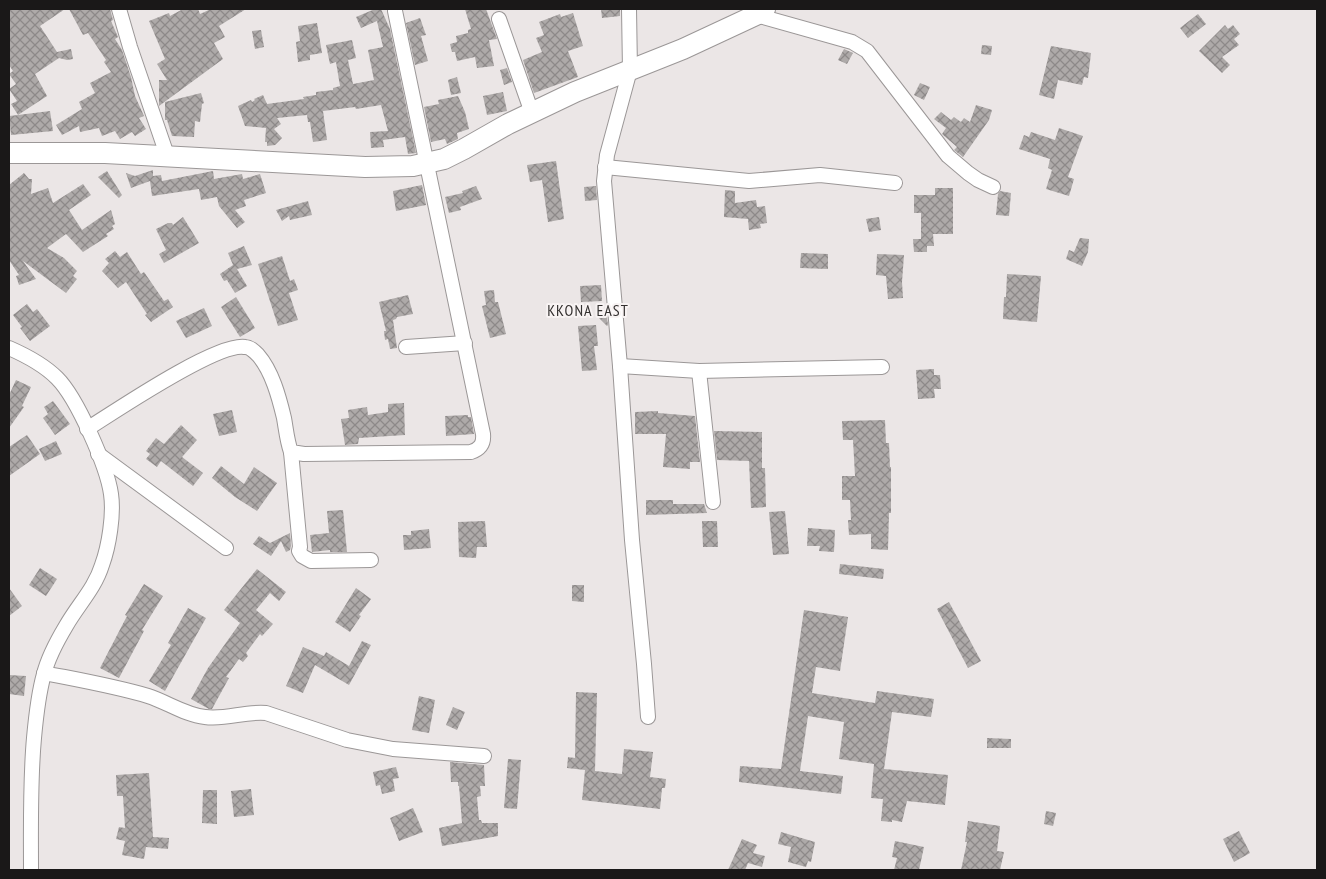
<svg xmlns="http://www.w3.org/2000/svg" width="1326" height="879" viewBox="0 0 1326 879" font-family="'PT Sans Narrow',sans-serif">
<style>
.building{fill:url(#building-cross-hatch)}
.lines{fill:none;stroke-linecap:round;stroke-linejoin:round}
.street-casing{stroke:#9b9797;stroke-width:16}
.secondary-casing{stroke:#9b9797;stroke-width:22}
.street{stroke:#fff;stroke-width:14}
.secondary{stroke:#fff;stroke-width:20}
.labels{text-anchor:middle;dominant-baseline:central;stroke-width:4;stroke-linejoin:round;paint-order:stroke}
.quarter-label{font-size:16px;letter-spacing:1px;fill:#343130;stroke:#f8f3f3}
</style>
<defs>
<pattern id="building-cross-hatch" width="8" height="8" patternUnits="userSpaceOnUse" patternTransform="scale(1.25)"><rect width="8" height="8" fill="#aeaaa9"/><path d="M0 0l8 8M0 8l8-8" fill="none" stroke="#8d8989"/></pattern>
</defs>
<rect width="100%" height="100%" fill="#ebe6e6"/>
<g class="building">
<polygon points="9,9 65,9 40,26 57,52 71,49 73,59 67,60 59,58 35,74 47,96 18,115 50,111 53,131 11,135 9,116 18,115 11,104 17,101 9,89 16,84 9,74 13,71 9,65"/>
<polygon points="69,9 110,9 113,20 111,21 118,37 115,39 122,50 131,77 135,96 144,116 139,118 146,129 135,136 132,132 120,139 115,131 102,136 99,128 80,132 79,126 62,135 56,125 82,109 79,102 95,93 90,83 111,72 104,62 106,60 88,33 83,35"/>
<polygon points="183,9 198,9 200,14 211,9 246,9 219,26 225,37 214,43 223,59 159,106 159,80 167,80 157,64 165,59 149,21 169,13 170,16"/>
<polygon points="375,9 381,9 390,29 416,153 408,154 405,137 383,140 384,147 371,148 370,132 388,131 381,105 356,109 355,107 323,111 327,140 313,142 310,122 308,122 307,115 277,118 281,124 274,129 282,138 275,145 267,146 267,142 265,142 266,128 245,126 238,106 251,100 252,102 255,100 254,99 263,95 267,104 304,99 303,97 316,95 316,92 333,90 333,88 340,86 336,62 330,64 326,45 352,40 356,58 348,60 353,84 374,80 368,50 383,47 377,21 361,28 356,17"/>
<polygon points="465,9 486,9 497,39 489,40 494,66 477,68 475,57 457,61 455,52 452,52 450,44 457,42 456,36 468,33 468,30 471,29"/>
<polygon points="601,9 620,9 620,16 602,18"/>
<polygon points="573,13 583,46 568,51 578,77 534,93 523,60 542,52 536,38 544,35 539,22 560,14 561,17"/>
<polygon points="1198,14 1206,24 1188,38 1180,28"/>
<polygon points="420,18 426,35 421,36 428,61 415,65 406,23"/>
<polygon points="317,23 322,53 310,55 310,60 298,62 296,42 300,41 298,26"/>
<polygon points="1225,25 1228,29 1233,25 1240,34 1234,39 1239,45 1222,57 1230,65 1222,73 1199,51"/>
<polygon points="261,30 264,47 255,49 252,31"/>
<polygon points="982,45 992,46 991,55 981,54"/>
<polygon points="1051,46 1091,53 1088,78 1084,77 1082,85 1058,80 1054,99 1039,95"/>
<polygon points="844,49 853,53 847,64 838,60"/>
<polygon points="507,68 512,82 504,85 500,70"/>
<polygon points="457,77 461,93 451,95 448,80"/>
<polygon points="920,83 930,87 924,100 914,95"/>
<polygon points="503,92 507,111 487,115 483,96"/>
<polygon points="201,93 204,103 202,104 200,122 195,121 194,137 172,136 167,120 165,120 165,102"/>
<polygon points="458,96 465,112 469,129 457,133 458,139 447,144 445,139 431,142 424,107 439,104 438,100"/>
<polygon points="976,105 992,110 989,120 963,157 954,150 957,147 942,134 946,128 934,119 941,112 951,120 954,117 961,122 964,118 970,122"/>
<polygon points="1059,128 1083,136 1068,177 1074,179 1069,196 1046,189 1052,170 1048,168 1050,159 1019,149 1024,135 1029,137 1031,132 1055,140"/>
<polygon points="556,161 564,219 548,222 542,180 530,182 527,165"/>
<polygon points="153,170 153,176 161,175 162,181 213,171 214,179 242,174 243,179 260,174 266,193 244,200 246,206 235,210 245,222 237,228 219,206 217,197 201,200 199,189 152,196 150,181 131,188 126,173 135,176"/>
<polygon points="107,171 122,195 119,198 98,177"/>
<polygon points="24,173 29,179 32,179 31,194 48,188 53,203 83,184 91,195 69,210 82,230 111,210 115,224 112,226 114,229 106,234 108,236 83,252 66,234 47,248 64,258 77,271 73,276 77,279 66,293 23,261 36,279 19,285 16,276 19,275 9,260 9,185"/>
<polygon points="422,185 426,205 396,211 393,191"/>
<polygon points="476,186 482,199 460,207 461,210 449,213 445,197 463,193 462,191"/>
<polygon points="596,186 597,200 585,201 584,187"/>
<polygon points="935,188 953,188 953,234 933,234 934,246 927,246 927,252 914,252 913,239 921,239 921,213 914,213 914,195 935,195"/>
<polygon points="725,190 735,191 735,203 756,200 757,207 765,206 767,223 760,224 761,228 749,230 748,219 724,217"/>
<polygon points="1000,191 1011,193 1009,216 996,215 998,194"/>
<polygon points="308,201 312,215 290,220 289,216 282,221 276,210"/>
<polygon points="183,217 199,243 164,263 159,254 166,250 156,229 168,223 172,223 173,225"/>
<polygon points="879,217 881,230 869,232 866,219"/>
<polygon points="1080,238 1089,239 1088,252 1082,266 1066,259 1069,250 1074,252"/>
<polygon points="244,246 252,265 237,269 247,286 235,293 227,280 224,281 220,274 233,265 228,253"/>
<polygon points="115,251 120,257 127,252 141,274 144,272 164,301 168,299 173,307 151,322 145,315 147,314 126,282 118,288 102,271 109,263 105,259"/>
<polygon points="801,253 828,254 828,269 800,268"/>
<polygon points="877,254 904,255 902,282 903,298 888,299 886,276 876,275"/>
<polygon points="282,256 290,281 294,279 298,290 289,293 298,320 278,326 258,264"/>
<polygon points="1007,274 1041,276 1037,322 1003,319 1004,297 1006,297"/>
<polygon points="601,285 602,301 581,302 580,286"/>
<polygon points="494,290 495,302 498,302 506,334 490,338 482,306 486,305 484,291"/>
<polygon points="408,295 413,314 397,317 396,319 393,320 397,348 390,349 388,339 385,340 384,331 386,331 379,302"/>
<polygon points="236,297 255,328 240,337 221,307"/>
<polygon points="27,304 33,312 37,309 50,326 30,341 20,328 22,327 13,315"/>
<polygon points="204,308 212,326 186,338 176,321"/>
<polygon points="606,310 608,325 607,326 599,318"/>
<polygon points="596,325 598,346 594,346 597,370 582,371 578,326"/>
<polygon points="934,369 934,375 940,375 941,389 934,389 935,398 918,399 916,370"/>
<polygon points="16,380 31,387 22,406 24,407 9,428 9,395"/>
<polygon points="53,401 70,424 55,435 43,418 48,414 44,407"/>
<polygon points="404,403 405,435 359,438 358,444 345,445 341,419 349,418 348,410 367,407 368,415 388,412 388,404"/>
<polygon points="232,410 237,432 219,436 213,414"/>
<polygon points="658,411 658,413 695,416 700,462 690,462 690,469 663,467 666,434 635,434 635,412"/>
<polygon points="468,415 468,417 471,417 474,434 446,436 445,416"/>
<polygon points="885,420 886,443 889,443 890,467 891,467 891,513 889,513 888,550 871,549 871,534 849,535 848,520 851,520 850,500 842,500 842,476 855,476 853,440 843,440 842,421"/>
<polygon points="181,425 197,440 182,457 203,473 193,486 161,461 157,467 146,459 150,454 146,451 156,438 164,444"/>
<polygon points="714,431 762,432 762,468 765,468 766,507 751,508 749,461 717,460"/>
<polygon points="27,435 40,454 9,476 9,447"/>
<polygon points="56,441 62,454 45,461 39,449"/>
<polygon points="221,466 244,484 254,467 277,483 257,511 235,497 212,478"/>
<polygon points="646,500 673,500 673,504 704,504 707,513 646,515"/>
<polygon points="343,510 347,552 330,552 330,550 312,552 310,535 329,533 327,511"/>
<polygon points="785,511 789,554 773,555 769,512"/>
<polygon points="485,521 487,547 477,547 476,558 459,557 458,522"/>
<polygon points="702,521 717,521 718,547 703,547"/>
<polygon points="808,528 835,530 834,552 819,551 820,546 807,546"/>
<polygon points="429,529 431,548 404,550 403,535 411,535 411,531"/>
<polygon points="290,533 291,546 290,550 286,552 281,541 271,556 253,544 259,536 270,543"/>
<polygon points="840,564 884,569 883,579 839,574"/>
<polygon points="40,568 57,579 46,596 29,585"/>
<polygon points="257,569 286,592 279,601 270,593 256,610 273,624 262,636 260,634 246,653 248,656 243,662 239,659 226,677 229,678 212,709 209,709 191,699 208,668 240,623 224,610"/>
<polygon points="144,584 163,596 142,630 144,631 119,678 100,668 127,616 125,615"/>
<polygon points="572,585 584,585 584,602 572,601"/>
<polygon points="9,588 22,606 9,616"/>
<polygon points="356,588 371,599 359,615 361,616 350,632 335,622"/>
<polygon points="949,602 981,661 968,668 937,609"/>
<polygon points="188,608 206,618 165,691 149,681 171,645 168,643"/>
<polygon points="804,610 848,617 840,671 816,667 812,693 875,703 877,691 934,699 931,717 892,712 884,769 948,775 945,805 907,801 902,822 892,820 892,822 881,821 883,799 871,798 874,764 839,759 844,722 808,716 800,771 843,776 841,794 739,782 740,766 781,769"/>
<polygon points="362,641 371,645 349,685 315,665 303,693 286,686 303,647 324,656 326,652 349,666"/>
<polygon points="9,675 26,676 24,696 9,694"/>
<polygon points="576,692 597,693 595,771 622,774 624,749 653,752 650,777 666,779 665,788 662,788 660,809 582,800 585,770 567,768 568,757 575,758"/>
<polygon points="419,696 435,700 429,733 412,730"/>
<polygon points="453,707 465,712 457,730 446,725"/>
<polygon points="987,738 1011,739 1011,748 987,748"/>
<polygon points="508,759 521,760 517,809 504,808"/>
<polygon points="450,762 484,765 485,786 480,786 481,796 477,797 479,820 481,820 482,823 498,823 498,836 442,846 439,828 462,823 459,786 458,786 458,782 451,782"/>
<polygon points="396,767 399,778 393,779 395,791 382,794 380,785 376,786 373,772"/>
<polygon points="149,773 153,837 169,838 168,849 146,847 144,859 122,855 125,841 116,839 119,827 125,828 123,796 117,796 116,775"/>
<polygon points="251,789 254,815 234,817 231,791"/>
<polygon points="203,790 217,790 217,824 202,823"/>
<polygon points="413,808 423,832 399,841 390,818"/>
<polygon points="1046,811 1056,813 1053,826 1044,824"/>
<polygon points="968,821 1000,826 997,851 1004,852 1000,870 961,870 967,842 965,842"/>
<polygon points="1239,831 1250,853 1234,862 1223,839"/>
<polygon points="781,832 815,842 811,862 808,861 806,867 788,862 791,847 778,844"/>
<polygon points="742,839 757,845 753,853 765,856 762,867 748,863 745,870 728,870"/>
<polygon points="895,841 924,847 919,870 894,870 897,858 892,857"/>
</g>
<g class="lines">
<g class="street-casing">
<g id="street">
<polyline points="119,9 130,47 167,155"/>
<polyline points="629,9 630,70 607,155 604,181 620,366 632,540 644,664 648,717"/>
<polyline points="756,15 852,42 867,51 948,156 968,173 978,180 993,187"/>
<polyline points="499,19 532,113"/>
<polyline points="605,167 749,181 820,175 895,183"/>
<polyline points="406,347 465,343"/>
<path d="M9,348C25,355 44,365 57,378C77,398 107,466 111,494C114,514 109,546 102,565C95,588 78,605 66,626C57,641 48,658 44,674C38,695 36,716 34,738C30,782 31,826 31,870"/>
<polyline points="620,366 699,371 882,367"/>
<polyline points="699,371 713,502"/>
<path d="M87,429C114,412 217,342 245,347C250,347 254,351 258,355C272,371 279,397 284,418C286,429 287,441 291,452L304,454L471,452C480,449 484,444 483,434L395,11"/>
<polyline points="291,452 300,547 299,551 302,556 311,561 371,560"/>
<polyline points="98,454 226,548"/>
<path d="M44,673C79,680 114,686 148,696C167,702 185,715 205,717C226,720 245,711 266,713L347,740L393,749L484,756"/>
</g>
</g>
<g class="secondary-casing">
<polyline id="secondary" points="9,153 105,153 365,167 413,166 444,159 464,149 508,124 575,92 683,49 756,15 765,9"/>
</g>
<use href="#street" class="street"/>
<use href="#secondary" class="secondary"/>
</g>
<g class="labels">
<g class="quarter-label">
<text x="588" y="310">KKONA EAST</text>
</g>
</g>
<rect width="1326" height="879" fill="none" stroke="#1a1818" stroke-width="20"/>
</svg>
